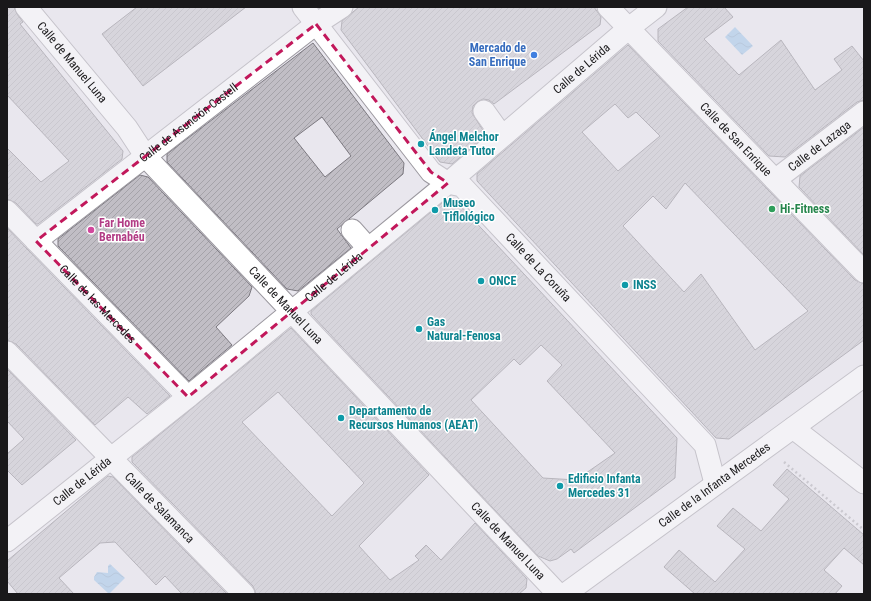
<svg xmlns="http://www.w3.org/2000/svg" width="871" height="601" viewBox="0 0 871 601" font-family="'Roboto Condensed',sans-serif">
<style>
.water{fill:url(#water-waves)}
.building{fill:url(#building-hatch);stroke:#7c7980;fill-rule:evenodd}
.lines{fill:none;stroke-linecap:round;stroke-linejoin:round}
.minor-casing{stroke:#9b989f;stroke-width:23}
.path{stroke:#a6a4aa;stroke-width:2.5;stroke-dasharray:2 3;stroke-linecap:butt}
.minor{stroke:#fff;stroke-width:21}
.marked{fill:none;stroke:#c2185b;stroke-width:3;stroke-dasharray:8 5;stroke-linejoin:round}
.shop-dot{fill:#3f7fe0;stroke:#fff;stroke-width:1.5}
.culture-dot{fill:#0f9aa8;stroke:#fff;stroke-width:1.5}
.leisure-dot{fill:#2e9e5b;stroke:#fff;stroke-width:1.5}
.hotel-dot{fill:#d1479c;stroke:#fff;stroke-width:1.5}
.labels{text-anchor:middle;dominant-baseline:central;stroke-width:3;stroke-linejoin:round;paint-order:stroke}
.shop-label{font-size:12px;font-weight:bold;fill:#366cbe;stroke:#fff;text-anchor:end}
.street-label{font-size:12px;fill:#19181a;stroke:#fff}
.culture-label{font-size:12px;font-weight:bold;fill:#0d838f;stroke:#fff;text-anchor:start}
.leisure-label{font-size:12px;font-weight:bold;fill:#27864d;stroke:#fff;text-anchor:start}
.hotel-label{font-size:12px;font-weight:bold;fill:#b23c85;stroke:#fff;text-anchor:start}
</style>
<defs>
<pattern id="water-waves" width="16" height="10" patternUnits="userSpaceOnUse"><rect width="16" height="10" fill="#93bfe7"/><path d="M0 5q4-4 8 0t8 0" fill="none" stroke="#7ea3c6"/></pattern>
<pattern id="building-hatch" width="6" height="6" patternUnits="userSpaceOnUse"><rect width="6" height="6" fill="#c1bec5"/><path d="M-1 1l2-2M0 6l6-6M5 7l2-2" fill="none" stroke="#a5a3a9"/></pattern>
</defs>
<rect width="100%" height="100%" fill="#e9e7ee"/>
<g class="water">
<polygon points="735,27 753,46 742,55 725,37"/>
<polygon points="110,564 125,578 109,594 94,580 94,577 97,572 108,573 108,566"/>
</g>
<g class="building">
<polygon points="7,7 14,7 17,14 23,22 20,24 123,151 122,159 38,224 36,224 16,203 7,199 7,148 41,182 69,161 7,95"/>
<polygon points="137,7 246,7 143,86 102,34"/>
<polygon points="359,7 594,7 601,17 600,25 494,104 489,100 483,99 477,102 473,106 472,113 486,135 452,164 440,162 341,30 342,21"/>
<polygon points="688,7 724,7 733,17 704,39 739,75 781,40 815,90 842,70 834,59 852,46 864,61 864,100 857,102 785,157 769,156 658,41 658,29"/>
<path d="M313,43L404,163L403,174L337,229L351,248L298,291L287,289L167,162V154ZM322,117L351,156L325,177L294,138Z"/>
<path d="M628,45L855,280L864,284V340L729,439L716,438L477,181V174ZM615,104L628,118L636,112L660,136L618,171L582,132ZM685,183L808,311L755,350L701,274L684,292L623,226L653,196L666,209Z"/>
<polygon points="864,127 864,255 799,187 800,176"/>
<polygon points="140,175 148,177 252,287 249,296 216,327 232,345 189,381 58,246 58,239"/>
<path d="M448,198L454,199L677,438L675,478L574,553L571,549L557,559L550,561L538,556L311,314V311ZM541,345L562,365L547,381L615,453L576,480L543,478L471,400L514,359L520,365Z"/>
<polygon points="7,228 27,249 170,396 147,414 128,397 95,425 16,344 7,340"/>
<path d="M291,328L429,475L359,546L390,580L419,560L415,556L426,545L441,560L475,523L527,579L526,588L519,594H256L253,586L132,462V457ZM278,392L364,483L332,516L242,422Z"/>
<polygon points="7,369 76,440 22,485 7,470 7,454 24,439 7,421"/>
<polygon points="787,469 864,535 864,565 844,548 824,570 842,586 835,594 695,594 664,567 679,550 715,582 745,549 717,526 733,508 761,531 789,499 773,485"/>
<polygon points="108,476 113,477 227,594 182,594 165,576 156,585 115,542 100,543 59,578 74,594 18,594 7,581 7,561"/>
</g>
<g class="lines">
<g class="minor-casing">
<g id="minor">
<path id="s1" d="M26,7L127,128L146,157L558,594"/>
<path id="s2" d="M303,7L431,172L448,183L462,186L705,445L715,483"/>
<path id="s3" d="M608,7L864,272"/>
<polyline points="484,111 502,136"/>
<path id="s4" d="M775,180L864,112"/>
<path id="s5" d="M7,211L188,397"/>
<polyline points="352,230 368,248"/>
<path id="s6" d="M36,241L316,24L342,7"/>
<path id="s7" d="M7,352L244,594"/>
<polyline points="793,428 864,483"/>
<path id="s8" d="M7,541L188,397L448,183L629,28L656,7"/>
<path id="s9" d="M565,594L864,376"/>
</g>
</g>
<polyline class="path" points="784,462 864,530"/>
<use href="#minor" class="minor"/>
</g>
<path d="M0 0H871V601H0ZM316,24L431,172L448,183L188,397L36,241Z" fill="#e9e7ee" fill-opacity=".55" fill-rule="evenodd"/>
<path class="marked" d="M316,24L431,172L448,183L188,397L36,241Z"/>
<circle class="shop-dot" cx="534" cy="55" r="4"/>
<g class="culture-dot">
<circle cx="421" cy="144" r="4"/>
<circle cx="435" cy="210" r="4"/>
<circle cx="481" cy="281" r="4"/>
<circle cx="625" cy="285" r="4"/>
<circle cx="419" cy="329" r="4"/>
<circle cx="341" cy="418" r="4"/>
<circle cx="560" cy="486" r="4"/>
</g>
<circle class="leisure-dot" cx="772" cy="209" r="4"/>
<circle class="hotel-dot" cx="91" cy="230" r="4"/>
<g class="labels">
<g class="shop-label">
<text x="526" y="48">Mercado de<tspan x="526" dy="14">San Enrique</tspan></text>
</g>
<g class="street-label">
<text stroke="none"><textPath href="#s1" startOffset="72">Calle de Manuel Luna</textPath></text>
<text stroke="none"><textPath href="#s8" startOffset="744">Calle de Lérida</textPath></text>
<text stroke="none"><textPath href="#s6" startOffset="193">Calle de Asunción Castell</textPath></text>
<text stroke="none"><textPath href="#s3" startOffset="184">Calle de San Enrique</textPath></text>
<text stroke="none"><textPath href="#s4" startOffset="56">Calle de Lazaga</textPath></text>
<text stroke="none"><textPath href="#s2" startOffset="355">Calle de La Coruña</textPath></text>
<text stroke="none"><textPath href="#s8" startOffset="420">Calle de Lérida</textPath></text>
<text stroke="none"><textPath href="#s5" startOffset="130">Calle de las Mercedes</textPath></text>
<text stroke="none"><textPath href="#s1" startOffset="396">Calle de Manuel Luna</textPath></text>
<text stroke="none"><textPath href="#s8" startOffset="96">Calle de Lérida</textPath></text>
<text stroke="none"><textPath href="#s9" startOffset="185">Calle de la Infanta Mercedes</textPath></text>
<text stroke="none"><textPath href="#s7" startOffset="218">Calle de Salamanca</textPath></text>
<text stroke="none"><textPath href="#s1" startOffset="720">Calle de Manuel Luna</textPath></text>
</g>
<g class="culture-label">
<text x="429" y="137">Ángel Melchor<tspan x="429" dy="14">Landeta Tutor</tspan></text>
<text x="443" y="203">Museo<tspan x="443" dy="14">Tiflológico</tspan></text>
<text x="489" y="281">ONCE</text>
<text x="633" y="285">INSS</text>
<text x="427" y="322">Gas<tspan x="427" dy="14">Natural-Fenosa</tspan></text>
<text x="349" y="411">Departamento de<tspan x="349" dy="14">Recursos Humanos (AEAT)</tspan></text>
<text x="568" y="479">Edificio Infanta<tspan x="568" dy="14">Mercedes 31</tspan></text>
</g>
<g class="leisure-label">
<text x="780" y="209">Hi-Fitness</text>
</g>
<g class="hotel-label">
<text x="99" y="223">Far Home<tspan x="99" dy="14">Bernabéu</tspan></text>
</g>
</g>
<rect width="871" height="601" fill="none" stroke="#19181a" stroke-width="16"/>
</svg>
